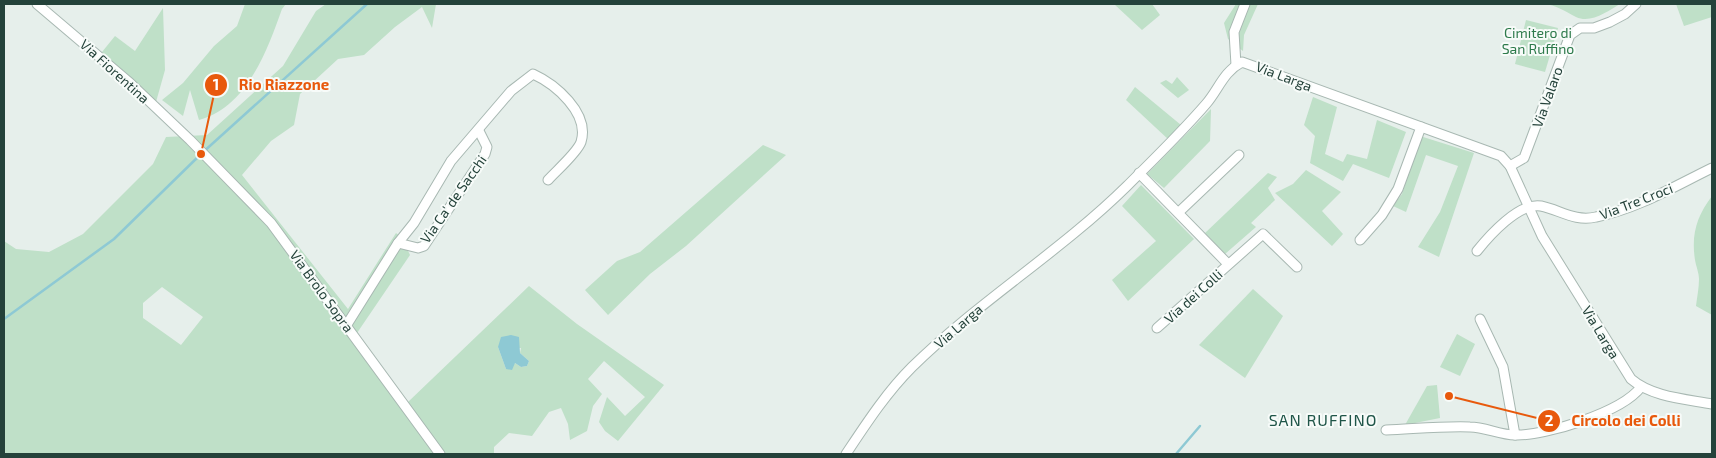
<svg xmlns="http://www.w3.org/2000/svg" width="1716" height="458" viewBox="0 0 1716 458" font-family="'Exo 2',sans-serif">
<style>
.green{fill:#bfe0c8;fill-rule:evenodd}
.water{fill:#8ec9d4}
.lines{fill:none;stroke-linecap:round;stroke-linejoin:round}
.stream{stroke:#8ec9d4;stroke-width:2.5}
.minor-casing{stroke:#a8b8b2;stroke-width:11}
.minor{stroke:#fff;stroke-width:9}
.labels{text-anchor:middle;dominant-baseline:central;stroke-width:4;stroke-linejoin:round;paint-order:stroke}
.park-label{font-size:14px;fill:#2d7a4b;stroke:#f7fbf9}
.street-label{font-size:14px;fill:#24423a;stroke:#f7fbf9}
.quarter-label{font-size:16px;letter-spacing:1px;fill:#1f5548;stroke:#f7fbf9}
.leader{fill:none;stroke:#e8590c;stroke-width:2}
.callout-dot{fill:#e8590c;stroke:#f7fbf9;stroke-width:2}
.mark-label{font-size:15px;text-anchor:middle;font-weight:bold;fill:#fff}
.callout-label{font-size:15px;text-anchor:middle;font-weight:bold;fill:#e8590c;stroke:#f7fbf9;stroke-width:4;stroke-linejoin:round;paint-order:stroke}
</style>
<rect width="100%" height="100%" fill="#e6efeb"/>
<g class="green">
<path d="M245,4H286L282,9C267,51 247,107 199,120L190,90L183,116L162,100L183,83L214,46L237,26Z"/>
<path d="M326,4H436L432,28L422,7L395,27L364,55L338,59L300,94L294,125L271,141L242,175L348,309L396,233L402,238L410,255L357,333L408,402L529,286L577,324L664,385L618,441L605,431L599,422L607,397L625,416L645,397L604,361L588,379L602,394L593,406L587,431L570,440L568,424L561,408L549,412L532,436L509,433L494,447V454H4V241L16,249L49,252L83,234L153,164L166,137L207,135L283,66L316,11ZM162,287L203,317L181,345L143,318V303ZM498,347L521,348L520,353L529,361L527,366L521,367L515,363L506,369Z"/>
<polygon points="1114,4 1152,4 1160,15 1142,30"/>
<polygon points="1236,4 1258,4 1244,35 1243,51 1228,39 1224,23"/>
<path d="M1543,4H1620C1608,11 1591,24 1576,17C1564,11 1557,5 1543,4Z"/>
<polygon points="1676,4 1712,4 1712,17 1684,26"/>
<polygon points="163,8 165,70 156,102 102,52 115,36 135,51"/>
<polygon points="1526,20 1558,28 1545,72 1515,64"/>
<polygon points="1177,77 1189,90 1178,98 1160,83 1166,80 1172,84"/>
<polygon points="1135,87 1181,125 1169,140 1126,100"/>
<polygon points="1313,97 1337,107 1325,154 1343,162 1347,154 1367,159 1377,120 1406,132 1389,178 1353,164 1343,181 1310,163 1315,136 1304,125"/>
<polygon points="1211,109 1210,141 1164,188 1147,174"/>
<polygon points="1420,136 1474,153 1439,257 1418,247 1440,212 1458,166 1426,155 1406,212 1393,206 1402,194"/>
<polygon points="763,145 786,155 686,246 650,274 608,315 585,290 617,261 640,252"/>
<polygon points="1306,170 1341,192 1322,211 1343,234 1332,246 1275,193 1293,184"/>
<polygon points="1268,173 1277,177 1268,188 1275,200 1251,223 1256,227 1225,254 1205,233"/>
<polygon points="1141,185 1194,239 1128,301 1112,280 1156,241 1122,206"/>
<path d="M1712,196V315L1696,306C1697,297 1699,288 1699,279C1699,273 1696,266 1695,260C1691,234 1697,216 1712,196Z"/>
<polygon points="1253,289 1283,316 1245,378 1199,345"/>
<polygon points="1457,334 1475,344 1460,376 1440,367"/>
<polygon points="1437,385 1440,418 1405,425 1427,386"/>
</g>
<polygon class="water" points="511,335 519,337 520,353 529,361 527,366 521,367 515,363 512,370 506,369 498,347 501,337"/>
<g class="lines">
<g class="stream">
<polyline points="4,319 114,239 201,154 367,4"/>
<polyline points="1176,454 1200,426"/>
</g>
<g class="minor-casing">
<g id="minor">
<polyline points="37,4 130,83 190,140 271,223 440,454"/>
<polyline points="1236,65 1234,32 1245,4"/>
<polyline points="1510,166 1524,158 1570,35 1580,28 1594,28 1610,22 1625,14 1636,4"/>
<polyline points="1139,173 1228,264"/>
<polyline points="1179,212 1239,155"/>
<polyline points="1360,240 1382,215 1398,189 1421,127"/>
<polyline points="398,243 418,248 424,246 485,154 487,147 479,131"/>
<path d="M1477,251C1489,236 1519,202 1541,206C1560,210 1575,222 1596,217C1637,209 1675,186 1712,168"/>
<polyline points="1480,319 1503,367 1515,435"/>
<path d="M346,326L398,243L414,223L451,161L511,91L533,74C555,84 590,113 581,142C577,153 556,171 548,180"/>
<polyline points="1157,328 1263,234 1297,267"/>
<path d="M1386,430C1413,429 1442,426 1470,427C1485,427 1500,435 1515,435C1546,436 1622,412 1641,387"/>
<path d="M846,454C866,424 886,393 912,367C979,301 1060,252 1127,186C1154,159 1181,133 1206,104C1219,89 1223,72 1242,62L1501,156L1510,166L1542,236L1631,379C1652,397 1685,399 1712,404"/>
</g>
</g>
<use href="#minor" class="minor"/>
</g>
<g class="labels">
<g class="park-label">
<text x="1538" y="32">Cimitero di<tspan x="1538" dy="16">San Ruffino</tspan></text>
</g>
<g class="street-label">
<text transform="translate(115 71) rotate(42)">Via Fiorentina</text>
<text transform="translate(1284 76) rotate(21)">Via Larga</text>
<text transform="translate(1547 97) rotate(-70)">Via Valaro</text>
<text transform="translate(453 199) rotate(-55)">Via Ca' de Sacchi</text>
<text transform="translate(1636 201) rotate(-21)">Via Tre Croci</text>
<text transform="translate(322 291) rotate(54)">Via Brolo Sopra</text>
<text transform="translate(1193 296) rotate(-42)">Via dei Colli</text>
<text transform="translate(958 326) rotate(-41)">Via Larga</text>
<text transform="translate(1601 332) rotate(59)">Via Larga</text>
</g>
<g class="quarter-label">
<text x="1323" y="419">SAN RUFFINO</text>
</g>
</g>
<path class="leader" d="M201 154L216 85M1449 396L1549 421"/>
<g class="callout-dot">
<circle cx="201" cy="154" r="5"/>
<circle cx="1449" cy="396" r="5"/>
<circle cx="216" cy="85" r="12"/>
<circle cx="1549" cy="421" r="12"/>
</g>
<g class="mark-label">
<text x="216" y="90">1</text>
<text x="1549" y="426">2</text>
</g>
<g class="callout-label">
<text x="284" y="90">Rio Riazzone</text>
<text x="1626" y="426">Circolo dei Colli</text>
</g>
<rect width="1716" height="458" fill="none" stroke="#24423a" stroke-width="10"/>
</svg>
